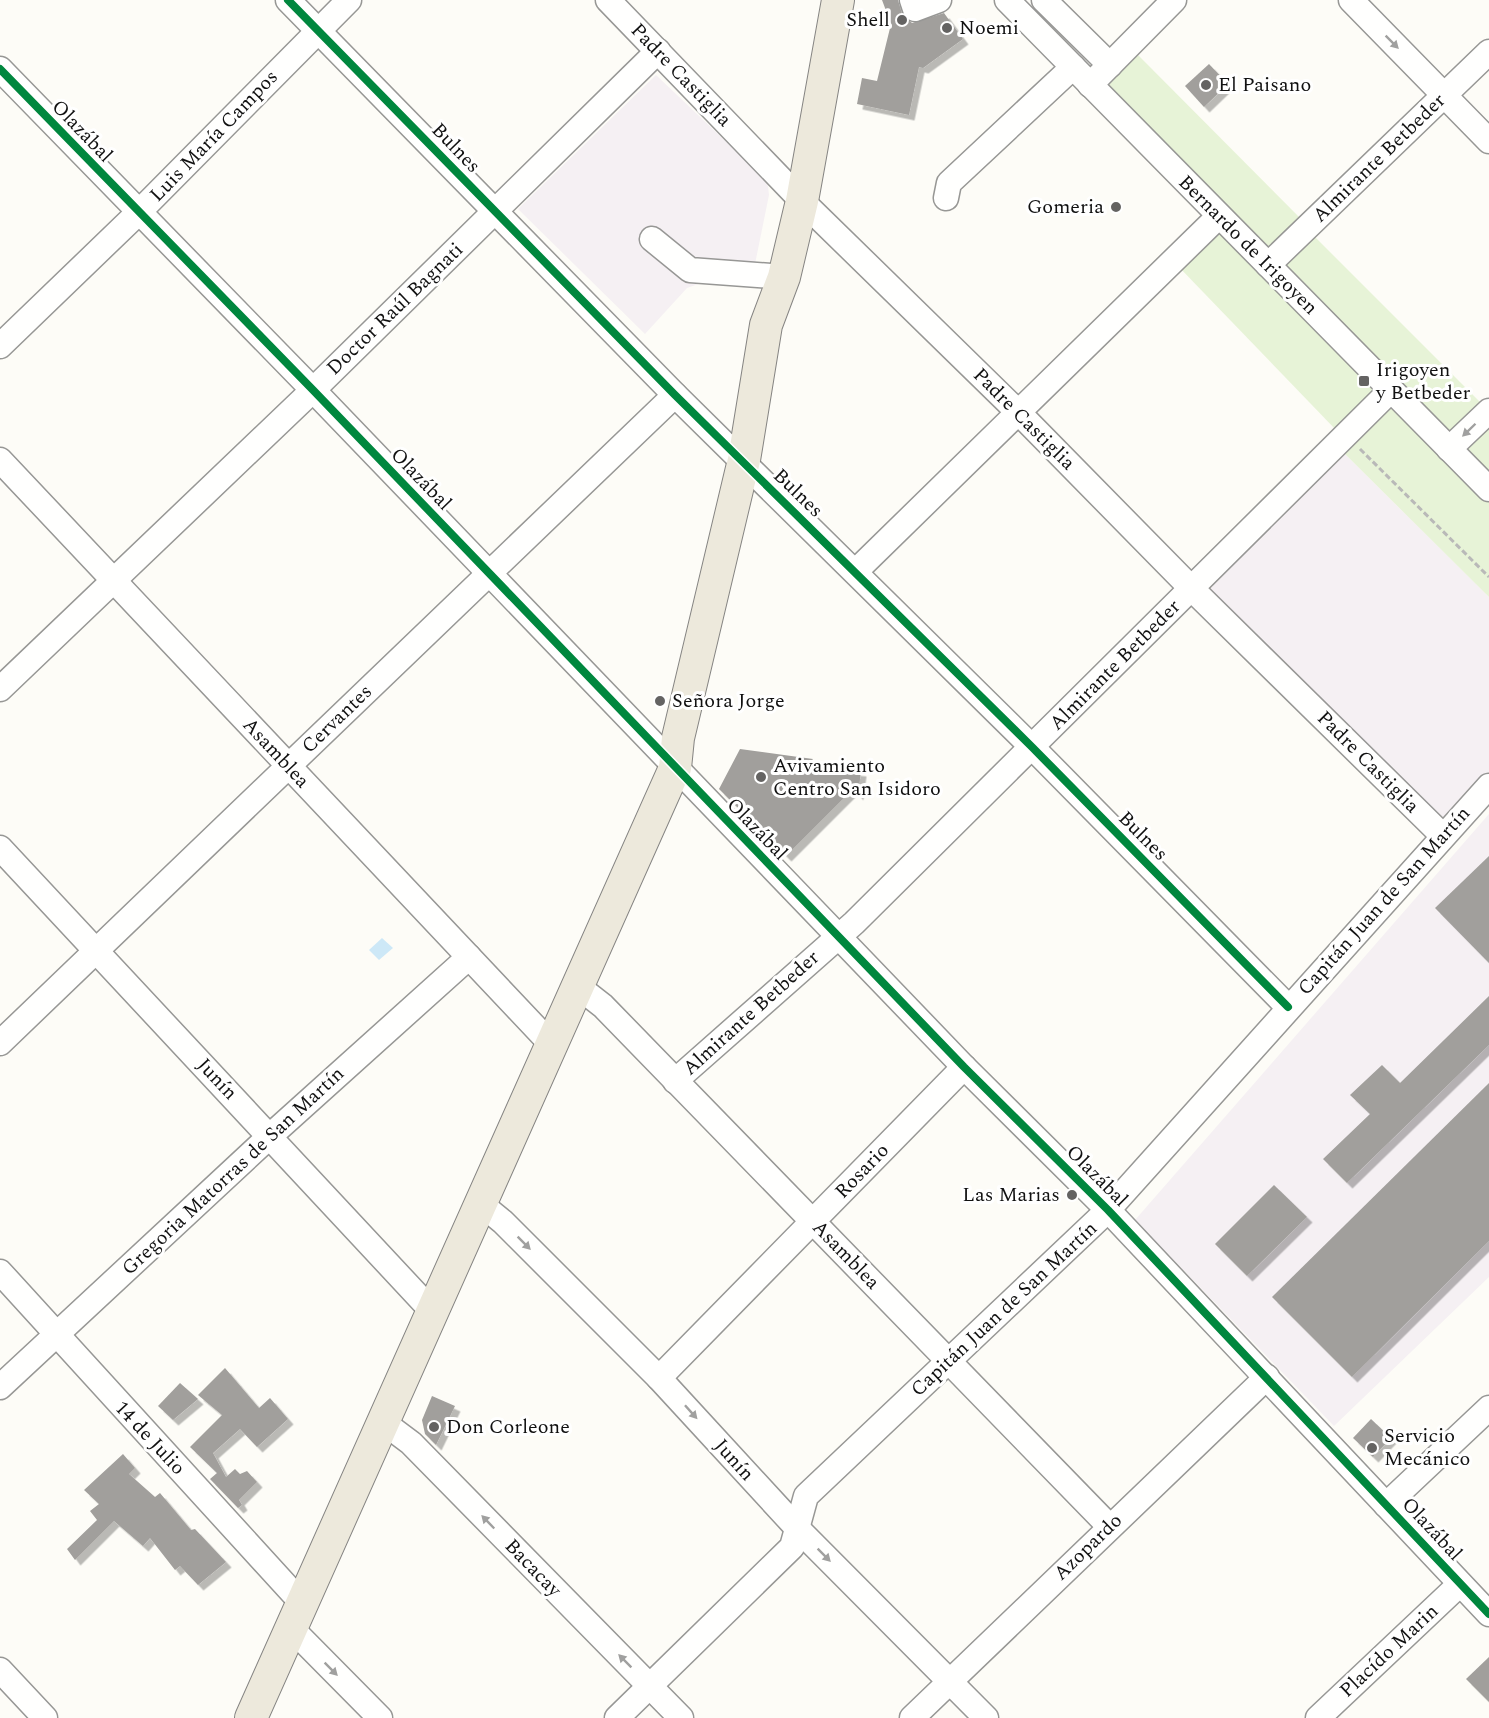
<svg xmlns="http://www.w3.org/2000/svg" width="1489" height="1718" viewBox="0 0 1489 1718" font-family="Spectral,serif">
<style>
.industrial{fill:#f5f0f3}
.green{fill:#e7f3d7}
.water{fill:#cde8f7}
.building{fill:#a19f9c;filter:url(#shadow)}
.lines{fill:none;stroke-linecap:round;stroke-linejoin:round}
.minor-casing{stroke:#979795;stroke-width:27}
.major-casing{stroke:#858482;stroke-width:34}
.path{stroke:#b9b9b8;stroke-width:3;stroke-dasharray:6 3;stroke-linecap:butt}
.minor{stroke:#fffffe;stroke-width:24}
.major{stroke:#ede9dc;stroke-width:32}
.cycleway-casing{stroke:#fff;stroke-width:11}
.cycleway{stroke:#00873e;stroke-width:8}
.oneway{fill:#a0a09f}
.poi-dot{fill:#646362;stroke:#fff;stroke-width:2}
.labels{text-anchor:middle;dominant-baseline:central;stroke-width:6;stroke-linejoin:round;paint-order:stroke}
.poi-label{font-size:20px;fill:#111;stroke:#fff;text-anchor:start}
.street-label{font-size:20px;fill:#111;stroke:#fff}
</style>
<defs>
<filter id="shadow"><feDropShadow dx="5.5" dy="5.5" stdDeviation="0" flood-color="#0004"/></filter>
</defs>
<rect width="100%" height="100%" fill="#fdfcf7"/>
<g class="industrial">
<polygon points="656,75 758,172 768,186 769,195 755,264 687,288 645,334 518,209"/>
<polygon points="1343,452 1489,597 1489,772 1440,821 1208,591"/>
<polygon points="1489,814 1489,1277 1334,1426 1135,1220"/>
</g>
<g class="green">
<polygon points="1136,53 1301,219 1268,252 1103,86"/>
<polygon points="1217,226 1377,391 1336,430 1177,265"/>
<polygon points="1311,233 1480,402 1448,435 1279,265"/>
<polygon points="1392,400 1489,497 1489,597 1343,452"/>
<polygon points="1489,422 1489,477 1461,449"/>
</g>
<polygon class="water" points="382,938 393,948 379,960 369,950"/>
<g class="building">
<polygon points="882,0 898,0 902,14 912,23 944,13 963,39 923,68 919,67 909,115 857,104 862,78 877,81 891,24"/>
<polygon points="1209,64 1228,84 1204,107 1185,86"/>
<polygon points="740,749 813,759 808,765 861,771 858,795 853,789 786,856 719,789"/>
<polygon points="1489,856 1489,963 1435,908"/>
<polygon points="1489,996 1489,1045 1347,1183 1323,1159 1370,1114 1350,1095 1382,1065 1400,1083"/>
<polygon points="1489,1083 1489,1241 1352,1377 1272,1297"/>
<polygon points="1274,1185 1307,1217 1247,1276 1215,1244"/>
<polygon points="225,1368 259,1408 270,1398 288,1419 257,1447 240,1429 213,1453 226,1477 235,1469 240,1474 247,1471 257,1482 239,1500 242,1505 238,1508 210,1479 217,1473 190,1447 222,1415 198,1395"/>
<polygon points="180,1383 198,1399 173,1420 158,1406"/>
<polygon points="432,1396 455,1406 436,1445 425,1434 422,1420"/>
<polygon points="1371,1419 1391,1438 1373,1457 1353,1438"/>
<polygon points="123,1454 135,1468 129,1474 155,1497 160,1493 191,1530 195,1529 226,1562 198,1585 180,1566 175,1570 150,1538 143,1546 114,1521 75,1560 67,1549 97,1520 90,1511 99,1504 84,1490"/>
<polygon points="1489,1657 1489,1702 1466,1679"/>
</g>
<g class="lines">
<g class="minor-casing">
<g id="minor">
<polyline points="288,0 675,395 1032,747 1288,1007"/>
<polyline points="608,0 802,201 1018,412 1192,589 1442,835"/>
<polyline points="912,0 915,9 939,0"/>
<polyline points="1007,0 1489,489"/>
<polyline points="1044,0 1110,65"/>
<polyline points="1351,0 1489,141"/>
<polyline points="0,69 313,390 964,1067 1108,1210 1489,1614"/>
<polyline points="1090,85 1174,0"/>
<polyline points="946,198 949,183 1073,67"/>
<polyline points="652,239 690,270 784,277"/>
<polyline points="1268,265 1489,52"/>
<polyline points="0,346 138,213 349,0"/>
<polyline points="1449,449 1489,411"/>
<polyline points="0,460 552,1045"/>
<polyline points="856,571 1219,216"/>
<polyline points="0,689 313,390 658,51"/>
<polyline points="0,848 432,1311"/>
<polyline points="580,988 603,1006 1109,1526"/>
<polyline points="0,1043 675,395"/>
<polyline points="675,1081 854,923 1391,390"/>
<polyline points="481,1204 503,1222 659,1378 797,1528 986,1718"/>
<polyline points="0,1272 301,1602"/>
<polyline points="659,1378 964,1067"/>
<polyline points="0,1387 270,1136 469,957"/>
<polyline points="383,1422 411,1443 681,1718"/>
<polyline points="1386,1505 1489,1408"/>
<polyline points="290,1627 380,1718"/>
<polyline points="0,1670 45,1718"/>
<polyline points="617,1718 792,1547 806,1496 1108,1210 1489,786"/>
<polyline points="912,1718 1267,1377"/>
<polyline points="1318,1718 1460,1584"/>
</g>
</g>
<g class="major-casing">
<polyline id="major" points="251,1718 675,768 678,738 744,460 766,325 784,277 802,201 838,0"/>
</g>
<polyline class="path" points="1360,449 1489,577"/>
<use href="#minor" class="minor"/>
<use href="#major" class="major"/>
<g class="cycleway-casing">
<g id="cycleway">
<polyline points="288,0 675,395 1032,747 1288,1007"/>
<polyline points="0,69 313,390 964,1067 1108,1210 1489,1614"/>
</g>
</g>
<use href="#cycleway" class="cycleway"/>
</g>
<defs><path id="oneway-solid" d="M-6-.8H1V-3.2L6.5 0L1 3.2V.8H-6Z" transform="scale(1.5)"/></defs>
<g class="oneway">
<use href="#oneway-solid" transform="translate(1392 42) rotate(45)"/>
<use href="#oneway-solid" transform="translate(1469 430) rotate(136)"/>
<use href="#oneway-solid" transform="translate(524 1243) rotate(45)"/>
<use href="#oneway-solid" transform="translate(691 1412) rotate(48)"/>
<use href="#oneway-solid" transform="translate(488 1522) rotate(-134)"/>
<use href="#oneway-solid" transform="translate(824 1555) rotate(45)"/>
<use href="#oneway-solid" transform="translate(625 1661) rotate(-135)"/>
<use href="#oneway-solid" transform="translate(331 1669) rotate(45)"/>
</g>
<g class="poi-dot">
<circle cx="902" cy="20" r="6"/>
<circle cx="947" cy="28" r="6"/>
<circle cx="1206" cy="85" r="6"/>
<circle cx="1116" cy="207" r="6"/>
<rect x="1358" y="375" width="12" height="12" rx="3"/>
<circle cx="660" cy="701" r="6"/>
<circle cx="761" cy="777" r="6"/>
<circle cx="1072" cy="1195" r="6"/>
<circle cx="434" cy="1427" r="6"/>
<circle cx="1372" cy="1448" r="6"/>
</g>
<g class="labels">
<g class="poi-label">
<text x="890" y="20" text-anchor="end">Shell</text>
<text x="959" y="28">Noemi</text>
<text x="1218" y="85">El Paisano</text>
<text x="1104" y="207" text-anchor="end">Gomeria</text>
<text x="1376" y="370">Irigoyen<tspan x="1376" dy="23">y Betbeder</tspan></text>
<text x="672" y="701">Señora Jorge</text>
<text x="773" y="766">Avivamiento<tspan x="773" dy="23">Centro San Isidoro</tspan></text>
<text x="1060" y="1195" text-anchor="end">Las Marias</text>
<text x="446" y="1427">Don Corleone</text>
<text x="1384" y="1436">Servicio<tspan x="1384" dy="23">Mecánico</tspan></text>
</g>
<g class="street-label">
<text transform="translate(681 75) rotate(46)">Padre Castiglia</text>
<text transform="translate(82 131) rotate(46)">Olazábal</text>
<text transform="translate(214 136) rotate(-46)">Luis María Campos</text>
<text transform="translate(456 148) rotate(46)">Bulnes</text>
<text transform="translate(1379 158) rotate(-44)">Almirante Betbeder</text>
<text transform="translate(1248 245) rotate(45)">Bernardo de Irigoyen</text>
<text transform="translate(395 309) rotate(-44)">Doctor Raúl Bagnati</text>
<text transform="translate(1024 419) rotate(45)">Padre Castiglia</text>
<text transform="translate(421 479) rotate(46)">Olazábal</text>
<text transform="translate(798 493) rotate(44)">Bulnes</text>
<text transform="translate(1115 665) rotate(-45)">Almirante Betbeder</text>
<text transform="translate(337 719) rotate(-44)">Cervantes</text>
<text transform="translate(276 753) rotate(47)">Asamblea</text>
<text transform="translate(1368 762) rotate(45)">Padre Castiglia</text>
<text transform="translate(757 829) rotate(46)">Olazábal</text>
<text transform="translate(1143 836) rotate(45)">Bulnes</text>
<text transform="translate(1384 901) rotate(-48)">Capitán Juan de San Martín</text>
<text transform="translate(751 1013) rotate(-42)">Almirante Betbeder</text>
<text transform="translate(217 1079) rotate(47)">Junín</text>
<text transform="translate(233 1171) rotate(-43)">Gregoria Matorras de San Martín</text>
<text transform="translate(862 1171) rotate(-46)">Rosario</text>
<text transform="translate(1097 1176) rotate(45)">Olazábal</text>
<text transform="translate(846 1255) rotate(46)">Asamblea</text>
<text transform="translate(1004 1309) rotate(-43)">Capitán Juan de San Martín</text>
<text transform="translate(150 1438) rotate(47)">14 de Julio</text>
<text transform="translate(734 1460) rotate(48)">Junín</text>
<text transform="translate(1432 1529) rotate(47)">Olazábal</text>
<text transform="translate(1088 1547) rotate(-44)">Azopardo</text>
<text transform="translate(533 1568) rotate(46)">Bacacay</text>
<text transform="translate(1389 1651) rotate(-43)">Placído Marin</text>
</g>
</g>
</svg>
